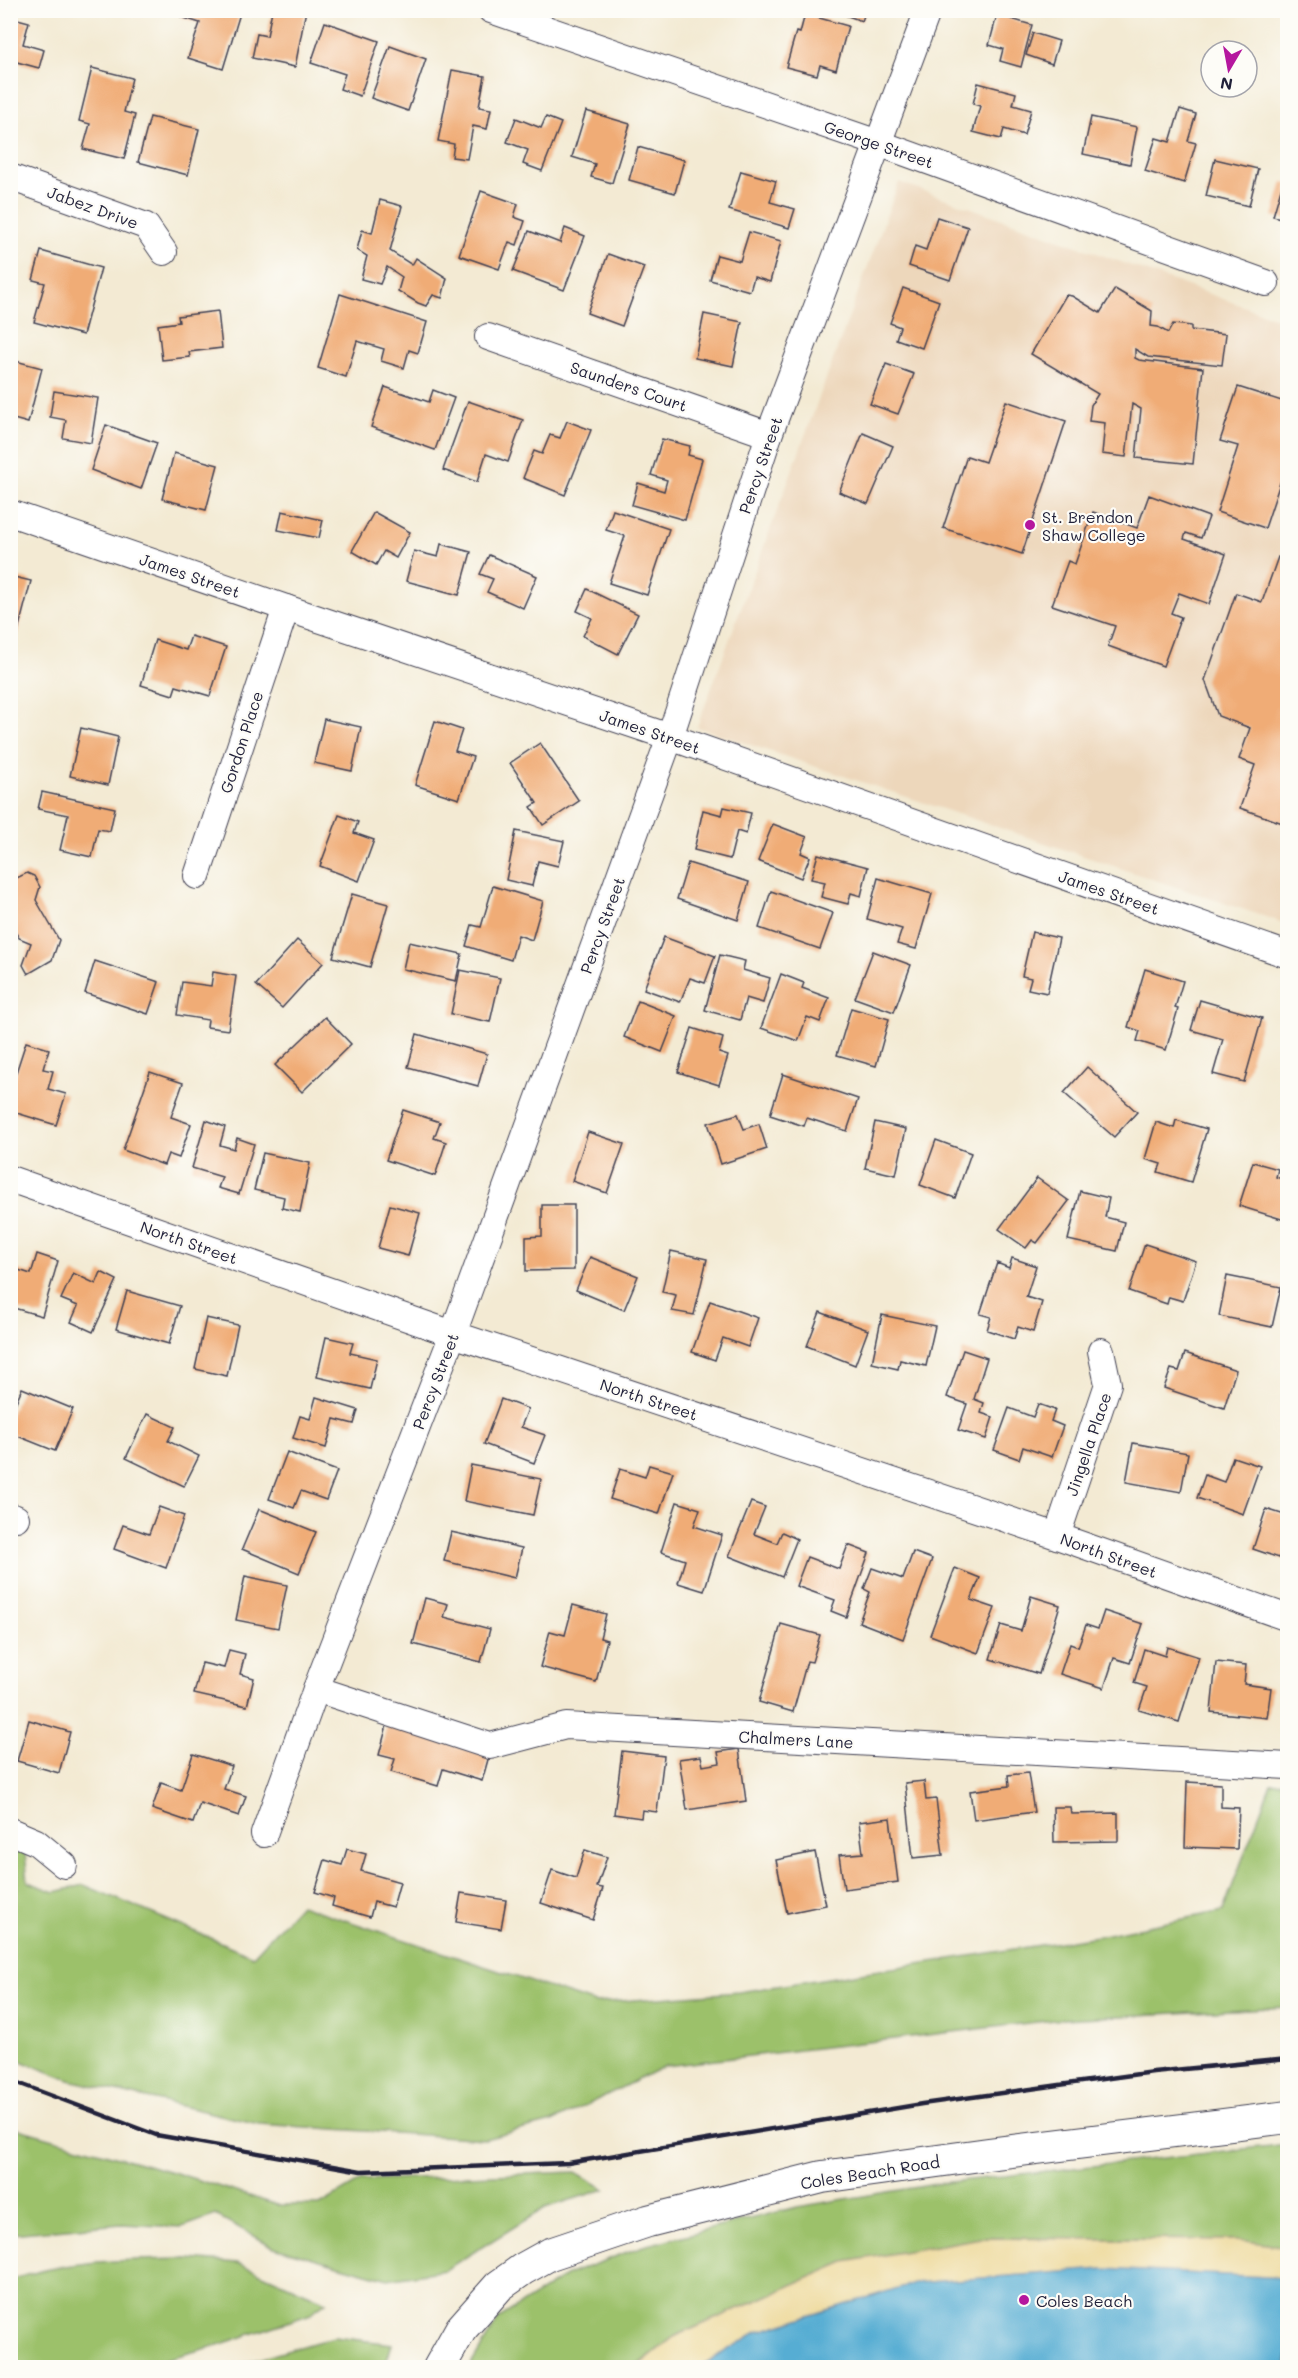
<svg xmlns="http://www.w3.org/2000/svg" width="1298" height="2378" viewBox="0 0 1298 2378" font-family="Mali,sans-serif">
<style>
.built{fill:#edd7bb}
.green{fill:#9cc16b;stroke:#5f7253;stroke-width:1.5}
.sand{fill:#eeda9e;stroke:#887e6c;stroke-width:1.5}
.water{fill:#56add3;stroke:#3c6887;stroke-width:1.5}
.building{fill:#f0ac76}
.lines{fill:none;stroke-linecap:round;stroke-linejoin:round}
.minor-casing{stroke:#414052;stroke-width:28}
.tertiary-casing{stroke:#414052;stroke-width:34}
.minor{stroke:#fff;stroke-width:26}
.tertiary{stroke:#fff;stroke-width:32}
.rail{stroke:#22223b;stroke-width:4.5}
.poi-dot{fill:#b5179e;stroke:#fdfcf7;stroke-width:2}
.labels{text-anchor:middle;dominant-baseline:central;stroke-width:4.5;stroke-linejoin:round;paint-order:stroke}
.street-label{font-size:16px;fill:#22223b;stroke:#fdfcf7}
.poi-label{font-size:16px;fill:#22223b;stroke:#fdfcf7;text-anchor:start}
</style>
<rect width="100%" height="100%" fill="#fdfcf7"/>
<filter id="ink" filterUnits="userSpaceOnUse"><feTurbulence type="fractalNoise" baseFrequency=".0167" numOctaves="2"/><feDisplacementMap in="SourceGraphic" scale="12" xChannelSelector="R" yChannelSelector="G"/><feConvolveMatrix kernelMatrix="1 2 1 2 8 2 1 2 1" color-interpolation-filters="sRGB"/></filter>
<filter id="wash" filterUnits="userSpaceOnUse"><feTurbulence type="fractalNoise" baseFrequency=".008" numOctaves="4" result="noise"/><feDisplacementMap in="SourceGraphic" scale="24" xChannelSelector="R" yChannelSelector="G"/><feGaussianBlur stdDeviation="1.35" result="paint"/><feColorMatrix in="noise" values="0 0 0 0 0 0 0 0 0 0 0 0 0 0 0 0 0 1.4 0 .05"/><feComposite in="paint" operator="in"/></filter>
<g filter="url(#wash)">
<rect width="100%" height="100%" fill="#f3ead3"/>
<polygon class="built" points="899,182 1287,322 1287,924 697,727"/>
<g class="green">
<polygon points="1287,1782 1287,2007 1063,2019 665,2066 552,2122 485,2139 259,2124 69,2080 11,2057 11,1848 25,1853 28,1882 55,1892 84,1885 253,1956 300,1905 595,2003 739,1992 1098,1936 1223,1911 1271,1783"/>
<polygon points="11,2127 176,2173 277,2205 320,2205 362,2180 576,2172 605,2189 545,2208 445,2270 388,2279 274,2247 216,2215 182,2227 121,2224 11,2234"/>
<polygon points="1287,2144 1287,2247 1238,2240 981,2238 845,2262 674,2337 635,2367 469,2368 499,2318 569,2274 643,2246 797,2207 942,2183"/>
<path d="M188,2259L238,2263L326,2302L308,2315L215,2346L136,2367H11V2280C67,2259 128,2260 188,2259Z"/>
<polygon points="334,2337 392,2344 385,2367 232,2367"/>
</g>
<polygon class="sand" points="981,2238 1238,2240 1287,2247 1287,2367 635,2368 674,2337 845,2262"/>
<polygon class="water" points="1103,2269 1287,2278 1287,2367 699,2367 757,2332 914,2283"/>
<g id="blocks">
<g class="building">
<polygon points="182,10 241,10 223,69 188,58 200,23 181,17"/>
<polygon points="272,10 306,10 295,67 252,58 257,34 267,36"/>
<polygon points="831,10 866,10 862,21"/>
<polygon points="805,14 848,26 836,70 820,65 817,75 786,67 796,32 800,33"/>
<polygon points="997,15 1032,25 1021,67 1000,61 1003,49 989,45"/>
<polygon points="10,17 29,22 23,44 44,50 39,68 13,61 10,67"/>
<polygon points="325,22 379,41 360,96 340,89 345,74 311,63"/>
<polygon points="1033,33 1059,41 1052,64 1026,55"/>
<polygon points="390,46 426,59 408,111 371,98"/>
<polygon points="92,68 132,78 124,112 135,115 124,159 83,149 90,124 79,121"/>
<polygon points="452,70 485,76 479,107 491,109 487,129 473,126 467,159 452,157 454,144 438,141"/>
<polygon points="978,83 1016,93 1013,105 1031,110 1024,135 1004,129 1001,139 973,132 980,106 973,104"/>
<polygon points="1180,109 1196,114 1188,141 1196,143 1184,183 1145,171 1156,138 1170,142"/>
<polygon points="586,111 630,124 612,183 591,177 595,164 572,157"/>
<polygon points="150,117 199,129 188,175 138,162"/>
<polygon points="546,117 561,123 542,171 523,164 528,150 507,142 516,118 541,128"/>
<polygon points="1091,117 1137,127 1130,164 1083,154"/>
<polygon points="638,147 684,160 675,193 629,180"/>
<polygon points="1215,159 1258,169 1249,206 1206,196"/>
<polygon points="741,171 776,181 770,202 795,209 789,228 729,210"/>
<polygon points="1283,182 1288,183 1288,220 1273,216"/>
<polygon points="481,191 518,204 514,217 525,221 517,245 509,242 499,269 459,255"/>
<polygon points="380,200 402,206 390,251 412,265 416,258 447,278 442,298 433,295 426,306 418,303 398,291 402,277 387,267 380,284 361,279 367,256 357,250 362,230 372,233"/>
<polygon points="937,217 968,227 950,280 909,266 915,246 926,250"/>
<polygon points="565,228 585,236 564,290 513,271 529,231 560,243"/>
<polygon points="749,232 781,241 770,282 754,277 750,291 710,280 717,255 740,261"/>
<polygon points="41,251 101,268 83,335 34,322 45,283 33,280"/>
<polygon points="608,254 644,267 622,326 587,313"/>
<polygon points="903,288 939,301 922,348 896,339 900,327 890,323"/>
<polygon points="1115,289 1152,311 1151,326 1158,327 1168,333 1173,324 1191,326 1191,330 1226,334 1222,365 1148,357 1135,349 1135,358 1139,360 1203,368 1193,464 1136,458 1141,409 1132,404 1126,457 1102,454 1105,423 1089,421 1091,405 1098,394 1031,354 1066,295 1072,296 1100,313"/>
<polygon points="340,294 427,322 418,353 409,350 404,368 381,361 384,349 357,341 346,377 318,368"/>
<polygon points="218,311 222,348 189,352 190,357 162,360 158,325 179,322 178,316"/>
<polygon points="704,314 742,322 733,366 695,358"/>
<polygon points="12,360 42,368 28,423 10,418"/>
<polygon points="886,364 914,374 898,414 870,404"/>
<polygon points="385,387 429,402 433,390 454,398 435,450 371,427"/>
<polygon points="1238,387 1288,403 1288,459 1265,528 1217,512 1238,446 1220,441"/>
<polygon points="54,391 98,398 91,443 63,438 66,420 50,417"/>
<polygon points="468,401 523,420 508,462 486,454 477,482 443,470"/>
<polygon points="1006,401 1066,421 1022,554 943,528 967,456 985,462"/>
<polygon points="567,421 591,430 565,495 523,478 534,451 542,454 550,435 560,438"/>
<polygon points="106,425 157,443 141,489 91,470"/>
<polygon points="863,433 893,446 868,504 839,492"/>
<polygon points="662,439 690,446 688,455 702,459 685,520 632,505 638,483 664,491 667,480 651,475"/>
<polygon points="174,453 218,465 206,510 162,499"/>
<polygon points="1149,495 1209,517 1201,538 1186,533 1184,539 1226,554 1209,604 1179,593 1171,613 1181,617 1163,666 1108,646 1115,626 1052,605 1068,561 1075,564 1093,512 1137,528"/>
<polygon points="613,510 669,529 647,595 609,583 625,536 606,530"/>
<polygon points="282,511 323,520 319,538 278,530"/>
<polygon points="374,512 410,532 396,558 384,551 376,565 352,551"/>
<polygon points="441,544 471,552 459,595 406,581 414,551 438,557"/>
<polygon points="489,555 537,576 523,608 487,592 493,579 480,574"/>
<polygon points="1278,557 1288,561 1288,825 1240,808 1255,765 1239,759 1250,728 1218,716 1205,680 1236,593 1262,602"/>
<polygon points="10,576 31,581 15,642 10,641"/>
<polygon points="587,589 638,614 618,654 583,636 592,618 577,611"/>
<polygon points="191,636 226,647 210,696 176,686 173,695 141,685 155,640 186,650"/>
<polygon points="324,719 361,727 352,771 314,763"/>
<polygon points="435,721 462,730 455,751 473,757 459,799 415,785"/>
<polygon points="81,728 118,737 108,785 70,776"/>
<polygon points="540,743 579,801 543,825 531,807 537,803 510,763"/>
<polygon points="42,792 115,808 110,831 98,829 92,857 60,850 68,815 38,809"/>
<polygon points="724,807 751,813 746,834 737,831 730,859 694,850 703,810 722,815"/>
<polygon points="339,815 358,822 354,833 374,840 359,881 320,866"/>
<polygon points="773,824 807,837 801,853 810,857 801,878 758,861"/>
<polygon points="516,831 564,841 558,866 538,861 532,886 506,880"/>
<polygon points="818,854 868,867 861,896 851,893 848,904 821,897 825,882 811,879"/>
<polygon points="688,863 749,882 738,920 677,899"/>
<polygon points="27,873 34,876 40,887 36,900 59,940 52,960 28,974 23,965 31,943 19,938 10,924 10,881"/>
<polygon points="878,878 932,894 916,949 897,944 902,929 867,919"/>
<polygon points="493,886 543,901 532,940 518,935 511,960 466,946 472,925 481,927"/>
<polygon points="771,891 833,913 820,949 759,928"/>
<polygon points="352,894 388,904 370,967 333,957"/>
<polygon points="1032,932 1059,938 1047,993 1028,989 1031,978 1022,976"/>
<polygon points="664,937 715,956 705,983 690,978 680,1002 644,989"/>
<polygon points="297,940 323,963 282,1008 256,985"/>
<polygon points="409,942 462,954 456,981 403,969"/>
<polygon points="873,951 911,965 894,1012 855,998"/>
<polygon points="720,955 745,961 743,970 770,978 763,1003 746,998 740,1020 705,1010"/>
<polygon points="95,961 159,982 148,1014 85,993"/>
<polygon points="1145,969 1183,981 1175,1008 1178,1009 1166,1050 1137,1041 1140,1031 1128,1027"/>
<polygon points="460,970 500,978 490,1022 451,1014"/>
<polygon points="213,972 236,976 228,1030 207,1027 208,1020 177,1015 182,982 211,986"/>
<polygon points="781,974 804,983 802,988 829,998 820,1022 807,1017 798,1041 761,1028"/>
<polygon points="1200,1000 1262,1018 1244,1082 1213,1074 1223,1039 1191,1030"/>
<polygon points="638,1001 676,1016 662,1052 624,1037"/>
<polygon points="851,1008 889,1019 876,1066 837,1055"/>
<polygon points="325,1017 351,1044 302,1092 275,1065"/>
<polygon points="692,1028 723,1038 719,1053 728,1056 719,1085 678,1072"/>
<polygon points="417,1034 487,1054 478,1086 408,1067"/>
<polygon points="26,1042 49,1049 43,1069 53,1071 48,1089 66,1094 56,1125 10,1111 10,1091"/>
<polygon points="1087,1067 1137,1112 1114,1137 1064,1093"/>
<polygon points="150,1072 183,1083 171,1117 191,1124 179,1158 168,1154 164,1165 123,1150"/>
<polygon points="783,1074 858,1099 847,1131 807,1118 804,1126 770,1115"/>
<polygon points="403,1110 440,1122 434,1138 446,1142 435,1176 386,1160"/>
<polygon points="738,1114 744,1129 759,1124 767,1149 721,1164 708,1123"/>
<polygon points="206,1120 225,1127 220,1145 234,1149 237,1138 254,1144 239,1194 218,1188 222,1177 192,1168"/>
<polygon points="1176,1120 1207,1129 1191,1182 1158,1172 1161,1164 1145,1159 1156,1122 1174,1128"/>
<polygon points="875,1122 906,1129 896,1175 865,1168"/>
<polygon points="588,1132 624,1144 607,1193 572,1181"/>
<polygon points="936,1140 971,1153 955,1198 920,1185"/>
<polygon points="263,1153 310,1163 300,1212 282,1208 284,1197 254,1190"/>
<polygon points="1253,1162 1278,1169 1276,1177 1288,1181 1288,1221 1239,1206"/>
<polygon points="1037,1178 1069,1201 1037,1243 1032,1240 1026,1248 999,1229"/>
<polygon points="1080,1191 1109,1198 1105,1217 1124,1222 1117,1251 1068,1240"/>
<polygon points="390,1205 420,1213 408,1256 378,1248"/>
<polygon points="542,1205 574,1205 574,1270 526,1271 526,1237 542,1236"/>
<polygon points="1145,1244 1196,1261 1183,1301 1169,1297 1167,1304 1129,1291"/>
<polygon points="671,1251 707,1259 694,1315 672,1311 676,1295 662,1292"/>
<polygon points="37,1254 58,1261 42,1316 10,1307 12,1268 31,1274"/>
<polygon points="590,1257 638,1276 624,1310 576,1290"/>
<polygon points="1012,1258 1036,1266 1026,1297 1042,1302 1033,1332 1018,1327 1014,1339 987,1330 991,1317 980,1314 997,1263 1009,1268"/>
<polygon points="101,1272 117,1280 93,1332 71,1322 78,1306 61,1299 73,1273 96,1284"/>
<polygon points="1227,1276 1281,1287 1272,1327 1219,1316"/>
<polygon points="127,1291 180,1306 169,1344 116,1329"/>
<polygon points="710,1301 758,1318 748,1347 723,1338 715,1360 692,1352"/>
<polygon points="820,1312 868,1330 855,1365 807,1346"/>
<polygon points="882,1315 935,1326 926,1366 900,1360 898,1369 872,1363"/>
<polygon points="206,1318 238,1325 227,1376 195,1369"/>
<polygon points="326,1337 353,1343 350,1353 377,1359 370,1389 317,1377"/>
<polygon points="963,1350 987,1358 974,1399 984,1403 981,1413 993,1417 986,1439 958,1430 967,1404 947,1397"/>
<polygon points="1185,1353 1236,1370 1224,1408 1164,1388 1171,1369 1179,1371"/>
<polygon points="22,1388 73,1409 55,1451 10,1433 10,1416"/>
<polygon points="316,1397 358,1410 354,1424 334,1419 326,1448 293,1438 300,1416 310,1419"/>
<polygon points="501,1399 528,1409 521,1427 545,1435 534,1463 484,1444"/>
<polygon points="1038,1404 1055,1410 1051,1421 1063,1426 1052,1457 1023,1447 1019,1459 994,1450 1009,1408 1033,1417"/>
<polygon points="147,1414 175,1427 168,1441 199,1456 184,1486 126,1458"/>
<polygon points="1133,1443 1188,1453 1181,1492 1126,1482"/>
<polygon points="287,1452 337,1471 326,1500 301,1491 294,1508 269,1499"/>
<polygon points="1233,1457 1260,1466 1243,1514 1197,1498 1205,1475 1224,1482"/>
<polygon points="471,1465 541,1479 533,1515 464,1501"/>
<polygon points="649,1465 673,1472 659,1514 610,1499 620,1469 645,1477"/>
<polygon points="677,1502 700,1509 694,1526 722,1535 704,1591 678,1583 685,1560 661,1552"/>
<polygon points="751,1502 765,1507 754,1534 777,1543 782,1532 797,1539 782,1577 729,1556"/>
<polygon points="159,1507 184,1516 166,1568 114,1549 123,1525 149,1534"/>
<polygon points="259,1509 316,1532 299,1573 242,1549"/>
<polygon points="1266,1509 1288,1516 1288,1561 1253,1549"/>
<polygon points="451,1532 522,1548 515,1578 444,1561"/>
<polygon points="848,1545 869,1553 846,1617 831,1611 835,1600 796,1586 807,1557 839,1569"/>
<polygon points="913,1552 932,1559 903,1639 859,1622 870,1592 864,1589 872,1568 903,1579"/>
<polygon points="955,1568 980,1578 971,1600 995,1608 978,1653 930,1635"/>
<polygon points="245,1576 287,1585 278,1628 236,1620"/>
<polygon points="1031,1596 1060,1605 1039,1674 990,1659 1001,1625 1021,1631"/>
<polygon points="425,1598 448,1604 444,1617 490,1629 481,1662 413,1644"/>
<polygon points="573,1605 606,1614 600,1638 607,1640 596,1682 540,1667 550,1631 565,1635"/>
<polygon points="1104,1611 1143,1624 1130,1663 1114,1658 1104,1688 1060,1674 1070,1644 1078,1647 1086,1625 1098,1629"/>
<polygon points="781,1624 820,1635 812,1662 807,1661 793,1712 759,1702"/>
<polygon points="1167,1647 1199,1657 1179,1722 1139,1710 1147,1687 1134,1683 1144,1649 1165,1656"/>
<polygon points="229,1650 245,1654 240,1674 254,1678 247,1706 194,1694 202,1663 224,1668"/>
<polygon points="1216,1662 1246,1665 1244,1684 1271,1688 1267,1718 1211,1712"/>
<polygon points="29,1720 70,1732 59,1773 17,1761"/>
<polygon points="387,1725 489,1756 482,1781 443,1769 438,1786 391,1772 395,1759 379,1755"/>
<polygon points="739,1749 746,1801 687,1810 679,1759 701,1756 703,1766 720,1763 718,1752"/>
<polygon points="622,1751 664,1756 657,1812 642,1810 641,1818 614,1814"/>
<polygon points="193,1754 232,1766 224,1789 246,1796 239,1816 200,1803 193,1823 152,1809 161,1783 181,1790"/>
<polygon points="1028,1773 1034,1812 974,1820 970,1791 1009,1786 1008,1775"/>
<polygon points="924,1781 926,1800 936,1799 943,1855 913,1858 905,1783"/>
<polygon points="1187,1782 1221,1784 1221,1807 1239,1808 1237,1849 1185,1847"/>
<polygon points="1053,1807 1070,1807 1071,1814 1118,1813 1118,1841 1054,1842"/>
<polygon points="890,1818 898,1882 844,1889 839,1855 863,1853 859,1822"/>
<polygon points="347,1849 366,1854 361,1871 400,1882 393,1907 374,1902 370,1917 332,1906 334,1898 315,1892 325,1860 342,1865"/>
<polygon points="585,1850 607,1857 597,1887 603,1888 593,1920 541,1903 552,1870 576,1878"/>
<polygon points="815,1852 826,1905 787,1913 776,1860"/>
<polygon points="461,1893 506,1900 501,1929 456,1922"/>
</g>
</g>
</g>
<g filter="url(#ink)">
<use href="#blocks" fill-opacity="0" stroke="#414052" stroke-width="1.5"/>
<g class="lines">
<g class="minor-casing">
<g id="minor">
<polyline points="491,10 878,143 1266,283"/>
<polyline points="10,177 146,226 164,252"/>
<polyline points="488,337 769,435"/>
<polyline points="10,513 286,608 670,737 1288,955"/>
<polyline points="197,876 286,608"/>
<polyline points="10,1179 453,1334 1057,1536 1288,1618"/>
<polyline points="10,1516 16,1518"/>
<polyline points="1057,1536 1108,1384 1101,1351"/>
<polyline points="316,1689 490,1746 566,1726 1288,1766"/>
<polyline points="10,1831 36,1842 64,1865"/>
<polyline points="264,1834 316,1689 453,1334 670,737 769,435 928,10"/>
</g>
</g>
<g class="tertiary-casing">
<polyline id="tertiary" points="439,2368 461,2329 499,2286 523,2269 550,2254 648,2221 822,2177 988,2154 1288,2117"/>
</g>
<use href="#minor" class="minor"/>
<use href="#tertiary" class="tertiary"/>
<polyline class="rail" points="10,2080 156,2135 361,2171 568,2163 922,2104 1153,2072 1288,2059"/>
</g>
</g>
<g class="poi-dot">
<circle cx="1030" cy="525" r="6"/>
<circle cx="1024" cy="2300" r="6"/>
</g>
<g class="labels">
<g class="street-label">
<text transform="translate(879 144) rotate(19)">George Street</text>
<text transform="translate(93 207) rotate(20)">Jabez Drive</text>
<text transform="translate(629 386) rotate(19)">Saunders Court</text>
<text transform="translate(760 465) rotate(-71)">Percy Street</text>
<text transform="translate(190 575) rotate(19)">James Street</text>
<text transform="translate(650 731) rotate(19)">James Street</text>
<text transform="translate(241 742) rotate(-72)">Gordon Place</text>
<text transform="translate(1109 892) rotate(19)">James Street</text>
<text transform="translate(602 925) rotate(-70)">Percy Street</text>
<text transform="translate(189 1242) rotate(19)">North Street</text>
<text transform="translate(435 1381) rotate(-69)">Percy Street</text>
<text transform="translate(649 1399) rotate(18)">North Street</text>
<text transform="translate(1088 1444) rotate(-71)">Jingella Place</text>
<text transform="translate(1109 1555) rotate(20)">North Street</text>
<text transform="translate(796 1739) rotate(3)">Chalmers Lane</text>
<text transform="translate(870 2172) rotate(-9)">Coles Beach Road</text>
</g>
<g class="poi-label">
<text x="1042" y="516">St. Brendon<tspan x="1042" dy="18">Shaw College</tspan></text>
<text x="1036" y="2300">Coles Beach</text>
</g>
</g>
<rect width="1298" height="2378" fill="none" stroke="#fdfcf7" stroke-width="36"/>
<g transform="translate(1229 69) rotate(190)"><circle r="28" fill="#fdfcf7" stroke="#a5a5ac" stroke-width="1.5"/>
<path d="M0-4.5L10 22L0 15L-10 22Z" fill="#b5179e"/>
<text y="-9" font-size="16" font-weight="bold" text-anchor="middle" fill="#22223b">N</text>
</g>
</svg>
